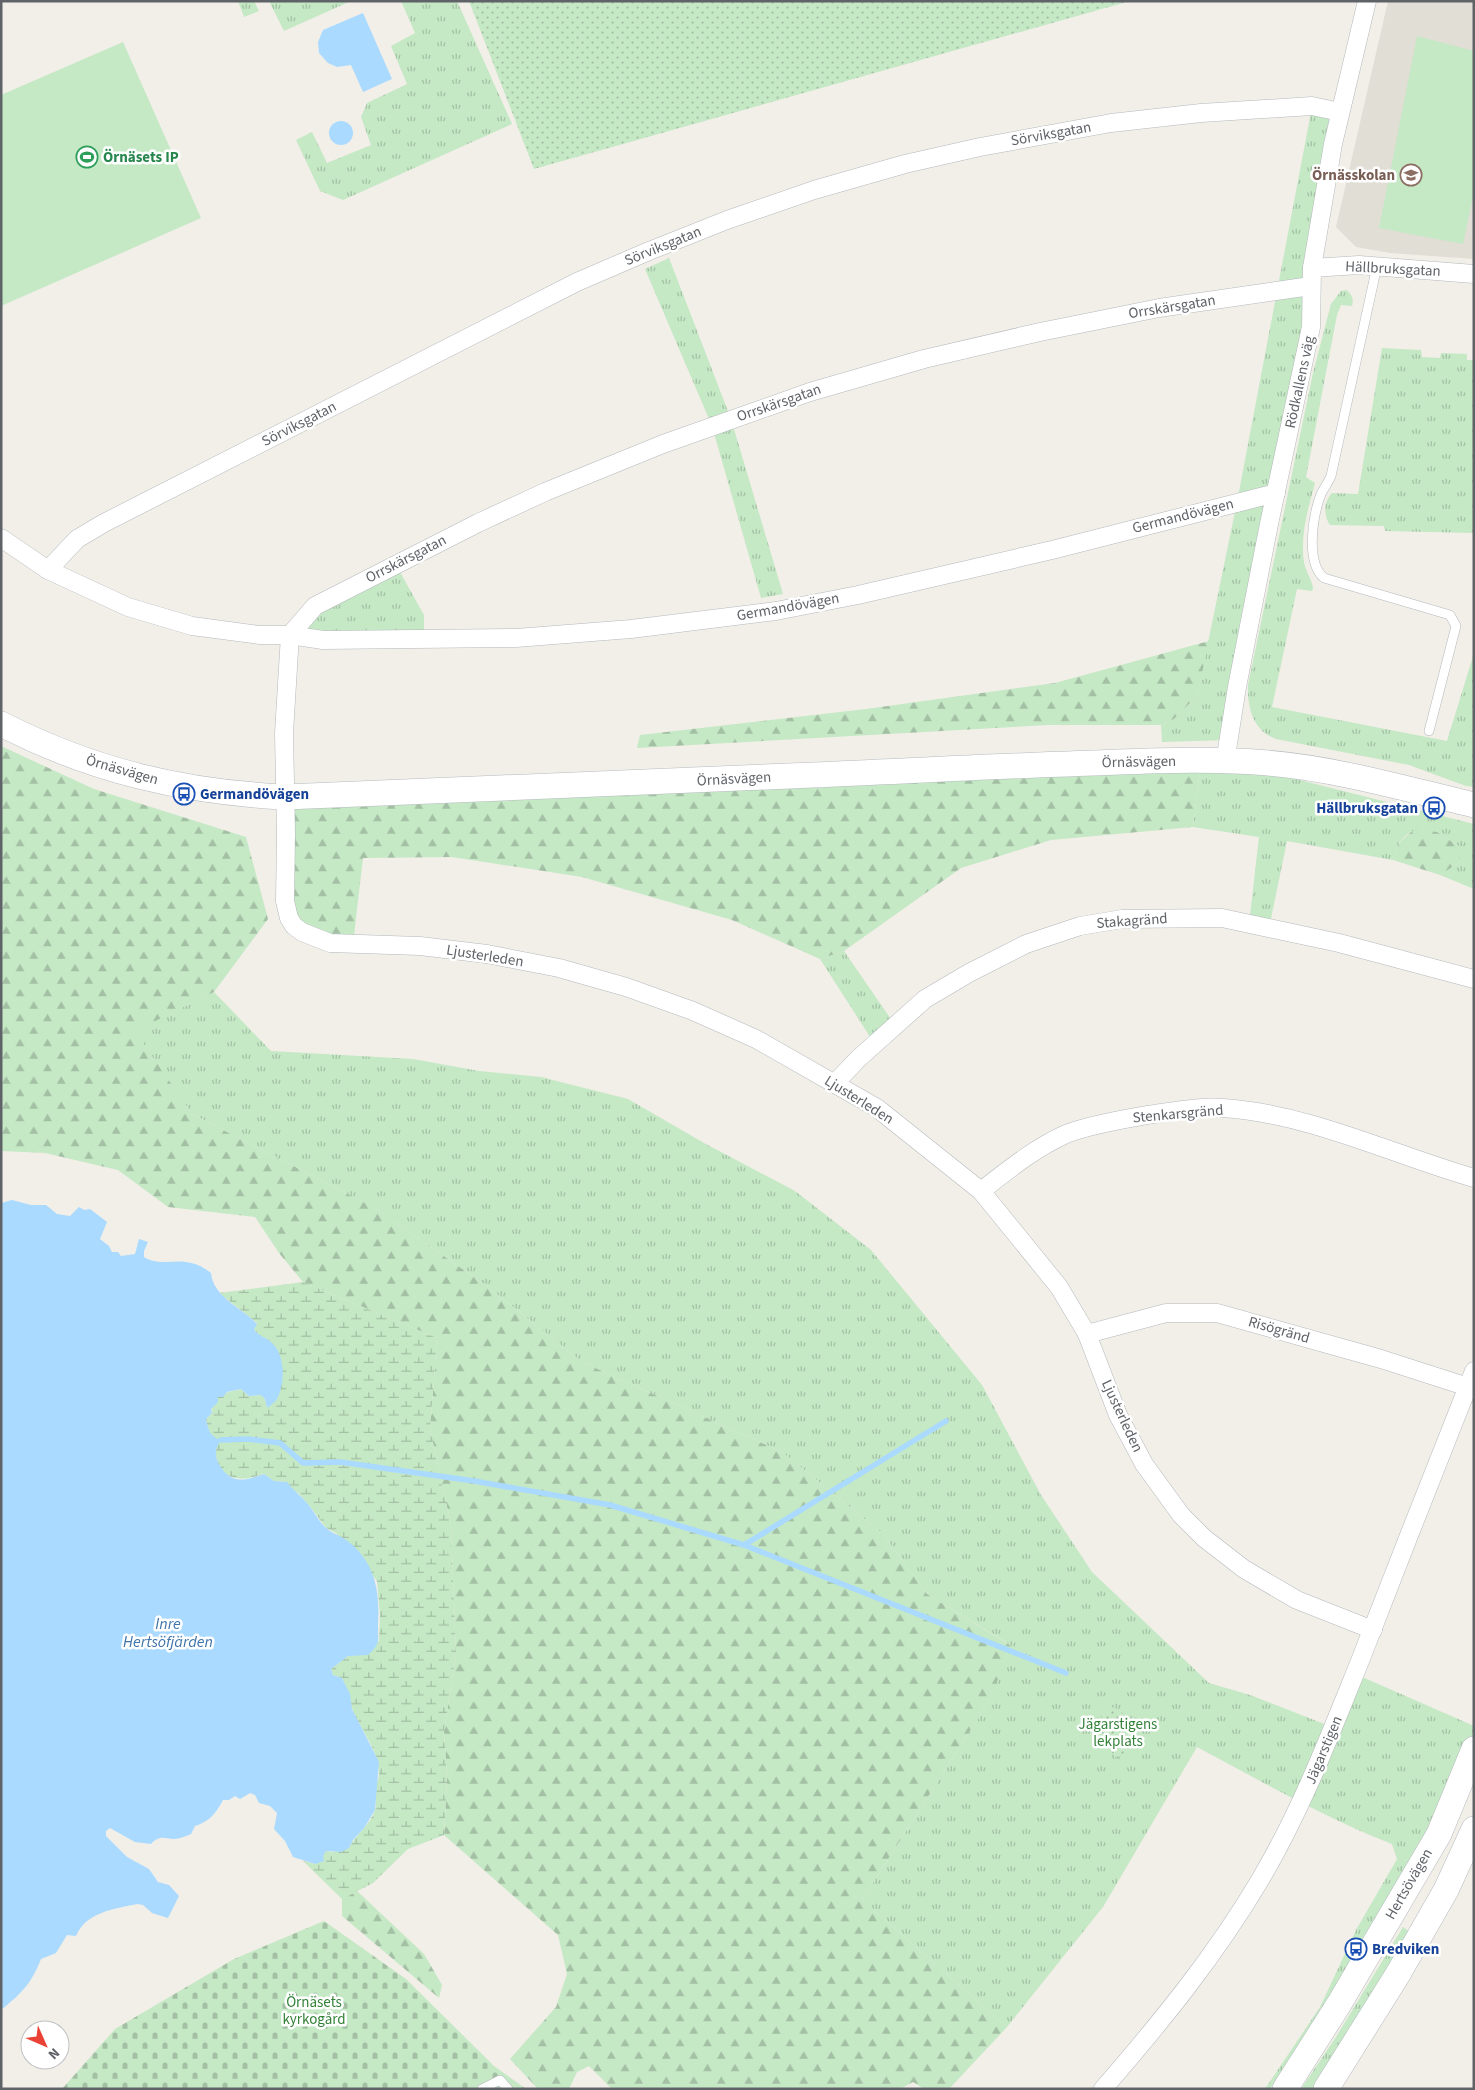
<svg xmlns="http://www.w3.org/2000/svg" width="1475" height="2090" viewBox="0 0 1475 2090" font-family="'Source Sans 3',sans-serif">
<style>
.education{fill:#e1ded6}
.grass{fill:url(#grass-tufts)}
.forest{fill:url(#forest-firs)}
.wetland{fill:url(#wetland-marsh)}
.cemetery{fill:url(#cemetery-stones)}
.park{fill:url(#park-dots)}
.pitch{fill:#c5e8c5}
.water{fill:#aadaff}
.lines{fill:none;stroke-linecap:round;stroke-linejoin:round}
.stream{stroke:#aadaff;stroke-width:5.5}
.lane-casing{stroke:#b5b8bc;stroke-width:10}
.street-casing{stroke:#b5b8bc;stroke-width:19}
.secondary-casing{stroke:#b6babf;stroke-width:26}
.lane{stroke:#fff;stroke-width:9}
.street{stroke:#fff;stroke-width:18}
.secondary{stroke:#fff;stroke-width:25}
.labels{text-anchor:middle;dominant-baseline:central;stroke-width:5;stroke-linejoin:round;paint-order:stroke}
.street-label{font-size:15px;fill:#5f6368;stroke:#fff}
.leisure-label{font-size:15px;font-weight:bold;fill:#27864d;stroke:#fff;text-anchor:start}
.education-label{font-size:15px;font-weight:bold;fill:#785e54;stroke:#fff;text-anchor:end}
.transit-label{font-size:15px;font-weight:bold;fill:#164399;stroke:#fff;text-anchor:start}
.park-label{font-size:15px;fill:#348238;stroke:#fff}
.water-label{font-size:16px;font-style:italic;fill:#4174aa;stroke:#fff}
</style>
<defs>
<pattern id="grass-tufts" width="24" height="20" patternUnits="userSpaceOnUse" patternTransform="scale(1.25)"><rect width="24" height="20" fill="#c5e8c5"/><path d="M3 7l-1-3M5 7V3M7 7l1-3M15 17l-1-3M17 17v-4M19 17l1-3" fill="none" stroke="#a3c0a4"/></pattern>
<pattern id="forest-firs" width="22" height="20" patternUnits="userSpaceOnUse" patternTransform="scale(1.25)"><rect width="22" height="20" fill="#c5e8c5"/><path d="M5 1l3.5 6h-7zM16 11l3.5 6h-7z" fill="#a3c0a4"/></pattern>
<pattern id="wetland-marsh" width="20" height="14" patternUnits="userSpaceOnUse" patternTransform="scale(1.25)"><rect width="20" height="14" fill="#c5e8c5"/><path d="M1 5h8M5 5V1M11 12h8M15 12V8" fill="none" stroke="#a3c0a4"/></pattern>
<pattern id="cemetery-stones" width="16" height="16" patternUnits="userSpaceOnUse" patternTransform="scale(1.25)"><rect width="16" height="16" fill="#c5e8c5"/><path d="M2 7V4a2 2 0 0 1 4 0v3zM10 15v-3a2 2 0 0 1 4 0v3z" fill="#a3c0a4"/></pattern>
<pattern id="park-dots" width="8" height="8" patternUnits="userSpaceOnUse" patternTransform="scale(1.25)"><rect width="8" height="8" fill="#c5e8c5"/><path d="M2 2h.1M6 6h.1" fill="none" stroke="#a3c0a4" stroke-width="1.8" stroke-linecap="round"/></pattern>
</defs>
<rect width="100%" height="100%" fill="#f1efe8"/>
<polygon class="education" points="1388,1 1474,1 1474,259 1390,253 1356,247 1336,227"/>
<g class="grass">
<polygon points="238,1 254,1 259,11 244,17"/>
<polygon points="269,1 351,1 284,31"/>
<polygon points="401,1 457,1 512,124 343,200 320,191 296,140 312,132 327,163 371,145 361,117 367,103 407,84 391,46 415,33"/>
<polygon points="1312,107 1340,114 1312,286 1228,740 1162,742 1161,725 1174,719 1197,696 1237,502"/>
<polygon points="669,258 731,419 783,594 761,598 712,426 645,269"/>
<path d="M1346,290C1352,294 1354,299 1352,306L1341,305L1337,315L1306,477L1315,483C1308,509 1300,535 1304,563C1306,572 1312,580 1313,588L1312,591L1297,589L1272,707L1447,741L1474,653V787L1466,786L1409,765L1276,739C1253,731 1247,707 1248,685L1313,373L1331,304L1341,291Z"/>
<path d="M1382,348L1421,350L1422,357L1440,358L1441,353L1467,354V360H1474V533L1385,531L1384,526L1330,525C1323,515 1324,501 1332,493L1358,494Z"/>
<polygon points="396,565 424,615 424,640 290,636 316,606"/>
<path d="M1201,761H1224L1474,824V889L1440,875L1460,862V847C1432,826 1402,819 1393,860L1287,841L1269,928L1249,924L1259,837L1193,827Z"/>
<polygon points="844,951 895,1025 874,1043 820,959"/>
<path d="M214,992L271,1051L413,1059L479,1071L541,1077L628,1099L704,1143L795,1191L871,1250L982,1385L1041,1495L1092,1572L1209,1683L1250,1695L1332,1727L1353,1673L1474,1726V1736L1438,1833L1270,2089H1265L1320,2007L1356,1930L1397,1859L1392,1844C1325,1818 1261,1781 1197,1747L1103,1907L1007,2027L862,1900L984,1709L1012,1646L927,1594L882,1533L782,1452L582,1362L484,1284L373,1207L192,1114L134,1031Z"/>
<polygon points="1403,1927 1410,1932 1314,2089 1301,2089 1336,2037"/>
</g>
<g class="forest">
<polygon points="1209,641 1197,696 1174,719 1161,725 1047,725 637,748 640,735 866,709 1055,683"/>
<polygon points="1,746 94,789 246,837 268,919 214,992 135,1031 192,1114 373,1207 484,1284 582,1362 782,1452 882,1533 927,1594 1013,1647 984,1709 862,1900 1007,2027 949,2089 924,2089 913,2082 900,2089 612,2089 589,2066 577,2072 569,2089 538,2089 510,2059 556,2007 567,1974 558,1935 444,1835 447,1778 444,1731 456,1654 451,1525 430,1429 437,1338 303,1282 279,1253 255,1217 168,1207 118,1170 45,1153 1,1151"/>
<polygon points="1201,761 1193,827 1051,840 961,868 844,951 820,959 732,920 582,877 452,857 363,858 353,944 294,927 286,798"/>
<path d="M1416,829L1437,832L1460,847V862L1440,875L1393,860C1396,844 1402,838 1416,829Z"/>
<polygon points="357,1891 424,1954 442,1985 439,1998 342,1916 342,1899"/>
</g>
<path class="wetland" d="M303,1282L437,1338L430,1429L451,1525L456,1654L444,1731L447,1778L444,1835L408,1849L373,1883L342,1899L303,1861L315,1864L326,1851L333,1852L349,1848C355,1835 370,1825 375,1810C377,1803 374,1794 375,1787C376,1783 379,1779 379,1776C380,1752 362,1732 353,1711C349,1700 348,1689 342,1678L333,1675L331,1669L348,1656L379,1641L380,1615L377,1581L336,1533L326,1528L309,1505L298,1493L292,1489L287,1482L274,1481L264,1474C244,1481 222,1483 216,1456C215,1451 216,1446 215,1440C214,1436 210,1434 209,1431C207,1427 207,1422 206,1419L212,1413C209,1395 229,1392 241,1389L249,1396L261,1395L265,1399L267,1408L268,1340L261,1338L254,1330L257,1323L219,1293Z"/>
<polygon class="cemetery" points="324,1921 406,1979 494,2066 526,2089 62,2089 115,2029 234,1959"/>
<g class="park">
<polygon points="469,1 1130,1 534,169"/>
<polygon points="1114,1707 1129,1718 1140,1739 1117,1759 1091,1725"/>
</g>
<g class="pitch">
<polygon points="1417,36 1474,51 1474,192 1463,244 1379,228"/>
<polygon points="123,42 201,218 1,306 1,95"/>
</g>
<g class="water">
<polygon points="363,13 392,79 363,92 351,65 337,67 328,63 319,53 318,42 323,30"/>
<circle cx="341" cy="133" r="12"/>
<path d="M12,1200L31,1205H46L57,1214L70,1216L79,1207L84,1210L90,1209L107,1222L100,1239L109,1246L112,1252H118L121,1256L135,1254L139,1239L148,1242L144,1251V1257C165,1270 183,1251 211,1273C213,1297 242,1308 257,1324L254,1330C261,1338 267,1337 273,1344C285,1356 285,1382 278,1397C276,1402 271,1405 267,1408L265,1399L261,1395L249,1396L241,1389L227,1392L223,1397H218V1402L211,1409L212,1413L206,1419C208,1429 210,1437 221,1440C218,1445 215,1449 216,1455C217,1465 227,1477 236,1479C245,1481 255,1477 264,1474L274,1481L287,1482C293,1490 301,1496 308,1504C314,1511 319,1522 326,1528C333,1534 342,1536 349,1542C376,1564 380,1593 378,1625C378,1641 381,1643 368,1655L348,1656L331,1669L333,1675L342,1678L350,1694L352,1709L379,1762L375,1810L364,1828L353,1840L349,1848L341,1852L326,1851L323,1856L324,1861L315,1864L293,1857L285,1841L274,1829L277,1813L270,1806L259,1803L255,1795L250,1793L240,1799L235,1796L229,1800H223C216,1813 209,1822 195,1826L191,1834C186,1836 179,1839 174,1839C164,1838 159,1835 151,1844L135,1842L110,1828L106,1831V1836L127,1857L149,1869L158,1882L169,1885L179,1896L168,1918L152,1913L143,1905L137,1904C114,1909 86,1912 76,1936L67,1935L56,1953L41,1959C31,1984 22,1993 1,2010V1203Z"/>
</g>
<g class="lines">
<g class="stream">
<polyline points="221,1440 248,1439 280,1443 303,1463 340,1462 474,1481 610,1505 744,1545 1066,1673"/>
<polyline points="744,1545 946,1421"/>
</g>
<g class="lane-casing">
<g id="lane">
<path d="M1377,266L1331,476C1328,483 1324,488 1321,494C1313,515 1305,562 1324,578L1450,615L1456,626L1429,731"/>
<polyline points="482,2089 500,2080 508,2089"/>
</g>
</g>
<g class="street-casing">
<g id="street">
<polyline points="1312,268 1359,265 1474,274"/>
<polyline points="1311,286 1159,308 1040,332 924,359 810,392 663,444 545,492 478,523 315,606 290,635 284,733 286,834 285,901 289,918 294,926 302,932 330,943 420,946 487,954 559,968 626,987 693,1011 756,1039 877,1108 981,1191 1059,1287 1087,1334 1118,1415 1144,1464 1181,1515 1204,1538 1244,1569 1297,1600 1373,1630"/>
<polyline points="1,538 48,570 128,607 192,626 260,635 290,635 323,640 516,638 631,629 776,611 858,595 1052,550 1276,493"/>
<polyline points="48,570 77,539 104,523 577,282 649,251 727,220 814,190 905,164 980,147 1111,123 1201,113 1312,106 1340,112"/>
<polyline points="1225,762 1237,687 1269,524 1311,327 1312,268 1333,144 1367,1"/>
<polyline points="834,1084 859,1058 925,999 969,973 1026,944 1080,926 1122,919 1222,918 1339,943 1474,979"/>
<path d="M981,1191C1008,1170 1035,1148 1066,1134C1088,1125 1124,1119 1147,1115C1170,1112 1200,1106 1223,1108C1310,1114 1391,1154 1474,1178"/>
<polyline points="1087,1334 1166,1313 1217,1313 1381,1359 1468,1387"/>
<path d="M1103,2089C1161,2022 1215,1956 1260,1880C1301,1811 1330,1735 1360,1661C1398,1564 1435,1468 1474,1371"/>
</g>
</g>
<g class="secondary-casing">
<g id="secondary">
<path d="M1,724C93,771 183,792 285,797C461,791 637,784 813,775C907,771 1000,766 1094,763C1152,761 1211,758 1268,763C1338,769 1406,789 1474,805"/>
<polyline points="1285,2089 1339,2004 1439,1834 1474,1749"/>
<polyline points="1326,2089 1398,1974 1446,1890 1474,1829"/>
</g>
</g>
<use href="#lane" class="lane"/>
<use href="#street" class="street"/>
<use href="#secondary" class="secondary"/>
</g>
<defs>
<g id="stadium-ring" transform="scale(1.125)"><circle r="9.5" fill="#fff" stroke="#2e9e5b" stroke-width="1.5"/><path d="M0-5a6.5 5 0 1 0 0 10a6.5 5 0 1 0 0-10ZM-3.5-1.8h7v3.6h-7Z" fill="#2e9e5b"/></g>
<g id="school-ring" transform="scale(1.125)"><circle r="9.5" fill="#fff" stroke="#8d6e63" stroke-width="1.5"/><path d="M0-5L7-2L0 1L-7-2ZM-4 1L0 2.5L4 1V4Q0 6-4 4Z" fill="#8d6e63"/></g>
<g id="bus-ring" transform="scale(1.125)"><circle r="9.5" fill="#fff" stroke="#1a4fb4" stroke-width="1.5"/><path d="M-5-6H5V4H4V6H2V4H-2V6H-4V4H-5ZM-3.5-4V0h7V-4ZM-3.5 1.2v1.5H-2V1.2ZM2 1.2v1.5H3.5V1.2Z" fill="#1a4fb4"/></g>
</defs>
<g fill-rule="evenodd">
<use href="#stadium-ring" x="87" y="157"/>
<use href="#school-ring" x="1411" y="175"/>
<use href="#bus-ring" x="184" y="794"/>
<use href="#bus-ring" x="1434" y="808"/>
<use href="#bus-ring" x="1356" y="1949"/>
</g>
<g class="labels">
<g class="street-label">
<text transform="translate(1051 134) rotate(-10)">Sörviksgatan</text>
<text transform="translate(663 246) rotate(-22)">Sörviksgatan</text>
<text transform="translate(1393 269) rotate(3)">Hällbruksgatan</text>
<text transform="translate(1172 307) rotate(-9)">Orrskärsgatan</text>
<text transform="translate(1300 382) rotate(-78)">Rödkallens väg</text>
<text transform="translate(779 403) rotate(-19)">Orrskärsgatan</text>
<text transform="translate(299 424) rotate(-27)">Sörviksgatan</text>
<text transform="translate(1183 516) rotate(-14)">Germandövägen</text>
<text transform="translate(406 559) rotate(-27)">Orrskärsgatan</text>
<text transform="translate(788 607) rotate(-10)">Germandövägen</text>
<text transform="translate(1139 762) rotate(-1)">Örnäsvägen</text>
<text transform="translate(122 770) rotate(16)">Örnäsvägen</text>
<text transform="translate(734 779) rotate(-3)">Örnäsvägen</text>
<text transform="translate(1132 921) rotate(-4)">Stakagränd</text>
<text transform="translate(485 956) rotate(9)">Ljusterleden</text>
<text transform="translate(859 1100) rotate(32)">Ljusterleden</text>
<text transform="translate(1178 1114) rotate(-5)">Stenkarsgränd</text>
<text transform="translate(1279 1330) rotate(16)">Risögränd</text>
<text transform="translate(1122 1416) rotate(65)">Ljusterleden</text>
<text transform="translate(1324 1750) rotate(-67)">Jägarstigen</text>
<text transform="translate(1409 1884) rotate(-60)">Hertsövägen</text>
</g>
<g class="leisure-label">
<text x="103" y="157">Örnäsets IP</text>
</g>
<g class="education-label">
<text x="1395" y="175">Örnässkolan</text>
</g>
<g class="transit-label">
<text x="200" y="794">Germandövägen</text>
<text x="1418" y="808" text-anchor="end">Hällbruksgatan</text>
<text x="1372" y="1949">Bredviken</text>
</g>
<g class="park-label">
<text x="1118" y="1724">Jägarstigens<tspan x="1118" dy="17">lekplats</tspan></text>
<text x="314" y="2002">Örnäsets<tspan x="314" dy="17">kyrkogård</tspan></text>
</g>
<g class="water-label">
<text x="168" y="1624">Inre<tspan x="168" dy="18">Hertsöfjärden</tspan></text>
</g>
</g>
<rect width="1475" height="2090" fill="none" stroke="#5f6368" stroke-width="5"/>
<g transform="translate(45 2045) rotate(135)"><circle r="24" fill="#ffffff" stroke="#bfc1c3"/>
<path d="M0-4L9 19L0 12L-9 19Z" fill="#ea4335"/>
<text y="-8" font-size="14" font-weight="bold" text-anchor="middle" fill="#5f6368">N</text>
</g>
</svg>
